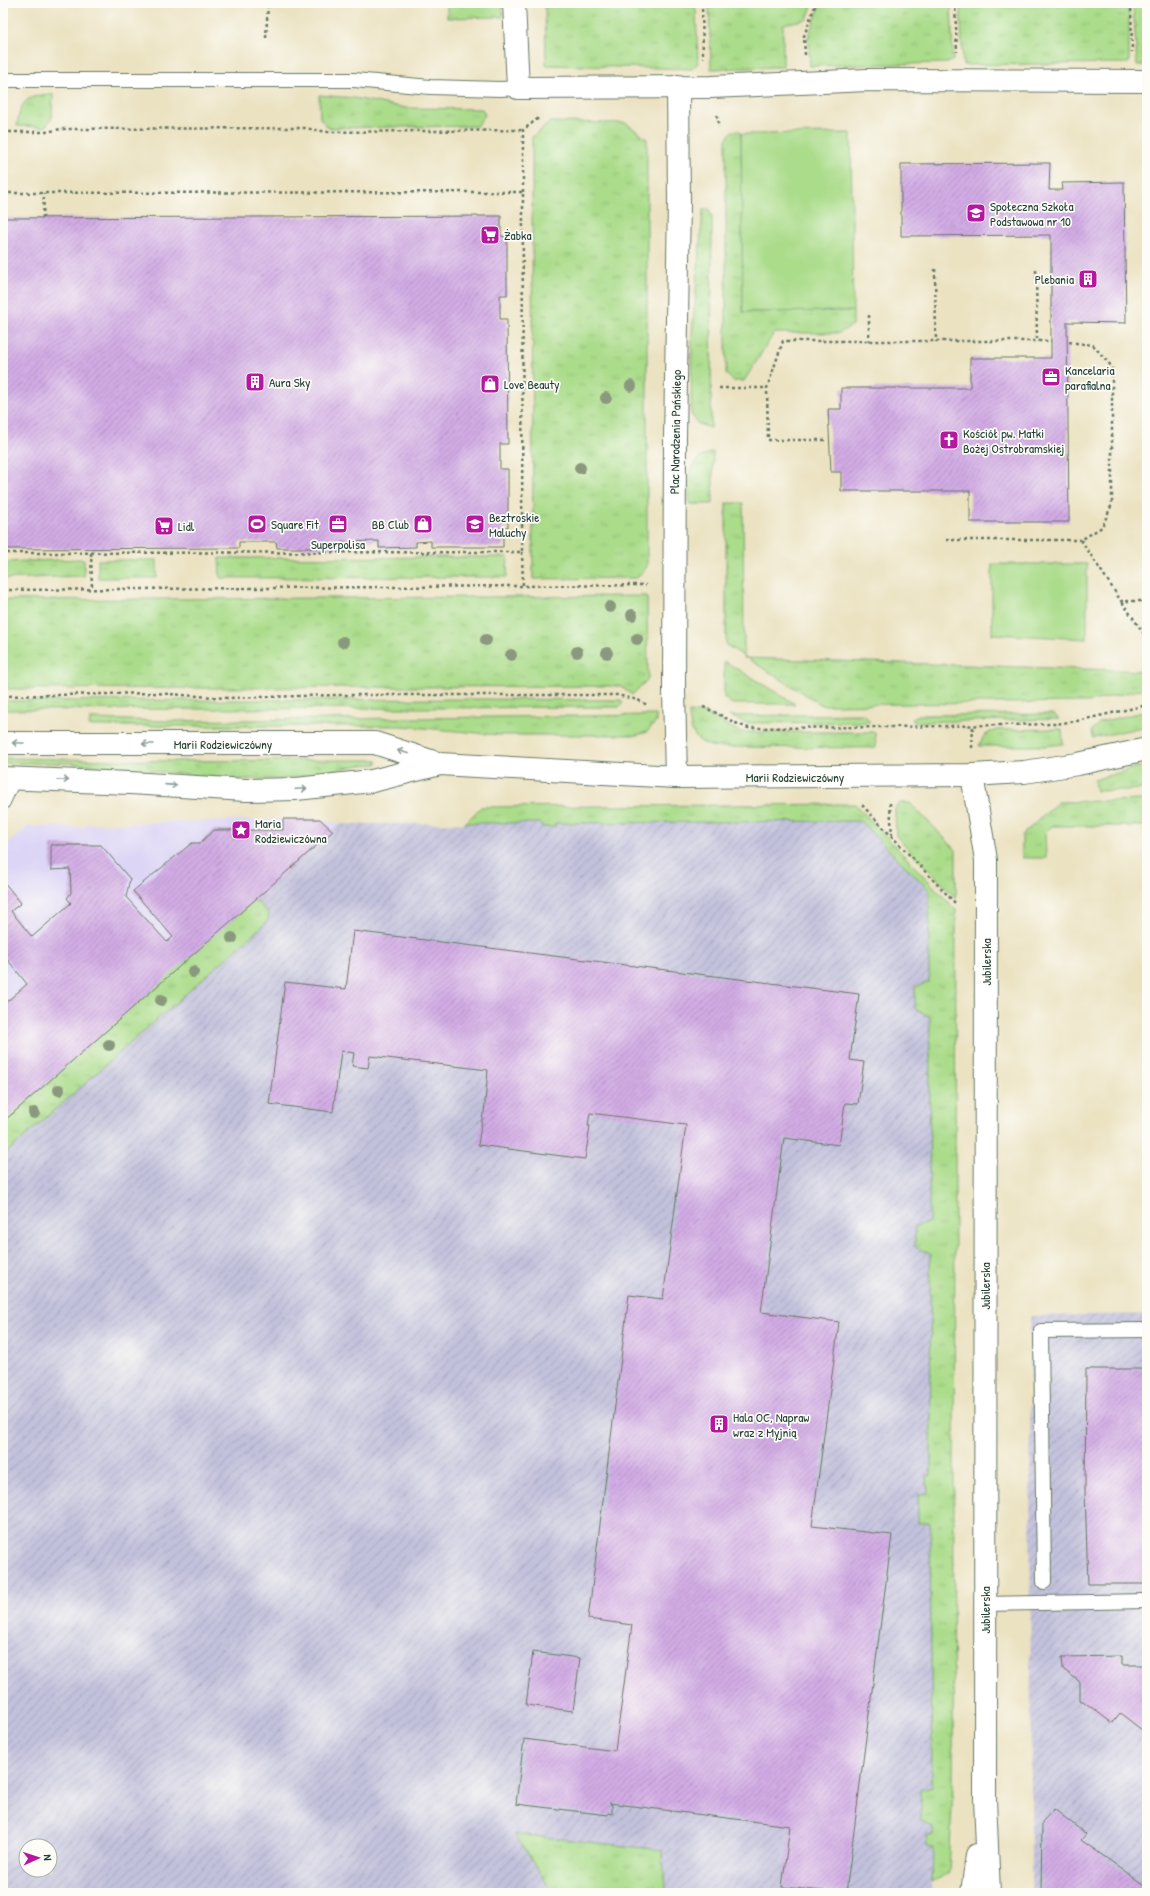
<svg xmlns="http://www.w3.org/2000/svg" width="1150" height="1896" viewBox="0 0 1150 1896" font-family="'Patrick Hand',sans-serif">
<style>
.built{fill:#ddd5f6}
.industrial{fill:url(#industrial-furrows);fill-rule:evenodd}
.grass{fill:url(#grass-tufts);stroke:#648c5f}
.park{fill:#aadc8a;stroke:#648c5f}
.building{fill:url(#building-hatch)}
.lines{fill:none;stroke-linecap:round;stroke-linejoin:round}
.service-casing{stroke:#667765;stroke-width:16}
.minor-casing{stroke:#667765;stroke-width:24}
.tertiary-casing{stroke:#667765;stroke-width:24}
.path{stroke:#667765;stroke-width:2.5;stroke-dasharray:3 3;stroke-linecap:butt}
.service{stroke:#fff;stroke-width:14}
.minor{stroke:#fff;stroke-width:22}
.tertiary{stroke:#fff;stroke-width:22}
.tree{fill:#8a997d}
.oneway{stroke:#8f9e9a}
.labels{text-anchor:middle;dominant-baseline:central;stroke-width:3.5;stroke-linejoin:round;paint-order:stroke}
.poi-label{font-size:13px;fill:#1f3d34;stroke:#fdfcf7;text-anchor:start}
.street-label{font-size:13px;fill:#1f3d34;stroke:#fdfcf7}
</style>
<defs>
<pattern id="industrial-furrows" width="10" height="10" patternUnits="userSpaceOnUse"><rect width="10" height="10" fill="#c2c1dc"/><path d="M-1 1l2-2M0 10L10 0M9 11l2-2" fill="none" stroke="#9d9eb3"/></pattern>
<pattern id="grass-tufts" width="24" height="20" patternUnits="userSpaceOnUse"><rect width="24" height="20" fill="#aadc8a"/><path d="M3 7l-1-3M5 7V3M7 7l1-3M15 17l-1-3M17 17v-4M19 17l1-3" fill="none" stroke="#92be78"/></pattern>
<pattern id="building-hatch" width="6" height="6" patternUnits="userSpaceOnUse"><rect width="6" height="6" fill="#d2ace5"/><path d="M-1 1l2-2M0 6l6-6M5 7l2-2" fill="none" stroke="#aa8dba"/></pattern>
</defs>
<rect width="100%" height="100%" fill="#fdfcf7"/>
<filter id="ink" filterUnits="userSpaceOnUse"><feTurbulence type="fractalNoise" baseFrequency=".025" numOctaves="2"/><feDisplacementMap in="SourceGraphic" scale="8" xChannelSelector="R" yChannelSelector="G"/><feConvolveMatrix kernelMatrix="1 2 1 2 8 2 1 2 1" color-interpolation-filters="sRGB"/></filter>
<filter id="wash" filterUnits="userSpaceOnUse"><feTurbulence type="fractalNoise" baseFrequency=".012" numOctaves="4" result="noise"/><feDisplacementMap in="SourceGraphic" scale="16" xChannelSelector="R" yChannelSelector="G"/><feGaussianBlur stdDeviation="0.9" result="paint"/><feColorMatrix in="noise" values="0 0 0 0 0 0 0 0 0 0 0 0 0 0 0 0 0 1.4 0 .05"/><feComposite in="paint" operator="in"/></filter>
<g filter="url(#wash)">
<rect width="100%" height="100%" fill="#ebe2c1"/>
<polygon class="built" points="283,819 320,819 340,824 3,1122 3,847 29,826 85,827 85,824"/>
<g class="industrial">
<path d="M860,821L929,890V982L915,987V1009L930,1016L929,1222L915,1226V1247L930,1254L931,1475H927L928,1494L918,1495V1523H930L932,1786L921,1789L933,1828V1835H927L933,1848L932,1893H3V1122L340,824L542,823L555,827V823ZM26,1846H50V1870H26Z"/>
<polygon points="1147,1314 1147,1893 1031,1893 1030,1316"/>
</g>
<g class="grass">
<polygon points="447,3 502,3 503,17 447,18"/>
<polygon points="545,3 694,3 696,11 698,63 692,69 546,65"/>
<polygon points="709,3 813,3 807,19 783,24 783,67 711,69"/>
<polygon points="821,3 951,3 953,60 948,63 810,66 808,37"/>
<polygon points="960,3 1129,3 1129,63 963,65"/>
<polygon points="1133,3 1147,3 1147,65 1137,65"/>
<path d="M53,94L52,118L45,127L17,126C20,101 27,95 53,94Z"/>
<polygon points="319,95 354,98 406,108 482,109 485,114 477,126 328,128 320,118"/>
<polygon points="551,122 626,123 647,139 647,567 637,578 533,579 532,137"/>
<polygon points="732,131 740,131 741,134 743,312 853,311 853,325 839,333 774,333 744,381 733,381 726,374 726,140"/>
<polygon points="709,209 712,216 711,428 698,424 691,414 692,336 703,210"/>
<path d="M713,452V504H689C689,478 683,461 713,452Z"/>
<polygon points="726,503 743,503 744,658 1147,671 1147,688 1089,702 822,705 726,645"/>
<polygon points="508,557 507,577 220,578 219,558"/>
<polygon points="84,559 84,576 3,579 3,562"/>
<rect x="98" y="560" width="59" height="18"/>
<polygon points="647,596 648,679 632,695 621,686 3,689 3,600"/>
<polygon points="724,661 795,704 732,704 724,698"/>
<polygon points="482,699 621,700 623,703 619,707 3,710 3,701"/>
<polygon points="1147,711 1147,726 1093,738 1092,730 1100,722"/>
<path d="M689,712L705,713L740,732H875L876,748L714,747C694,741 690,733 689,712Z"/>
<polygon points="862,714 866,716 870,722 747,723 729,716"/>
<polygon points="1053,714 1059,719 914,722 912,718 919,715"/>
<polygon points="656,715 656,722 647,732 637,735 499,735 402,726 89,726 90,719 167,721"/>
<polygon points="1062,729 1063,744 1044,746 979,746 984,736 994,730"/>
<polygon points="3,758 170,761 377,760 377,764 360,765 287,779 233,779 70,763 3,763"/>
<polygon points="1137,767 1147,767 1147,789 1096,791 1094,780"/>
<polygon points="1147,800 1147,826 1052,826 1045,833 1046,858 1022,858 1022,835 1058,802"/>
<polygon points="900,803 910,803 956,850 956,898 896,836 895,808"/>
<polygon points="855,804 956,910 953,1783 949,1873 932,1882 933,1848 927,1847 927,1835 933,1835 933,1828 921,1819 921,1789 932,1786 930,1523 918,1523 918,1494 928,1494 927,1475 931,1475 930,1254 915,1247 915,1226 929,1222 930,1017 915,1009 915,987 929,982 929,890 860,821 555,823 555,827 542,827 541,823 465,823 481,807"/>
<polygon points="252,901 257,901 269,914 268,920 259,929 3,1156 3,1119"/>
<polygon points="515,1834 663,1850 665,1893 553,1893"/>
</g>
<g class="park">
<polygon points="851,133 853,311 743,312 741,134"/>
<polygon points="992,564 1087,564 1087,639 992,634"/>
</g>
<g id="blocks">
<g class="building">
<polygon points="1050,163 1049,190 1063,190 1062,183 1124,182 1126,323 1067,322 1069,522 970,522 970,491 841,491 841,472 831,472 828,409 841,409 841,388 970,388 970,358 1051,358 1051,235 901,236 901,164"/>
<polygon points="501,216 501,236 507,237 507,295 500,295 500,319 507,319 508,444 500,444 500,469 508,469 508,527 503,527 503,547 431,547 431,541 416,542 416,547 379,548 379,541 342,542 342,548 277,548 276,542 239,542 239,548 3,549 3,218"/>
<polygon points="283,819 320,819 333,831 3,1122 3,1005 27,984 3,954 3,881 21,903 11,911 32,937 71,903 67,898 71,893 70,869 51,870 51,845 101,845 130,879 126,897 167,942 173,937 133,891 192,843 200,843 214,830 283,830"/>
<polygon points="353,931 859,994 850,1060 864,1062 858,1104 845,1103 839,1145 784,1138 761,1312 839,1322 812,1526 892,1535 846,1893 782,1887 790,1826 609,1803 612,1805 612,1814 608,1813 608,1815 516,1804 524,1739 615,1751 632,1625 588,1619 629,1295 663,1299 686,1125 590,1113 588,1126 590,1126 585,1159 478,1145 483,1113 484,1113 488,1070 370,1056 368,1068 352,1066 354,1053 341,1051 333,1112 269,1104 285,982 346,989"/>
<polygon points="1086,1369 1147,1369 1147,1584 1088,1584 1085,1492"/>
<polygon points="533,1652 580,1658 573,1711 526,1705"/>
<polygon points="1122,1656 1122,1665 1147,1665 1147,1734 1120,1713 1112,1723 1083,1701 1080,1701 1080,1682 1063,1669 1062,1657"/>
<polygon points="1054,1809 1086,1834 1081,1840 1147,1887 1144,1892 1145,1893 1041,1893 1042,1822"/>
</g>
</g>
</g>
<g filter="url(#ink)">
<use href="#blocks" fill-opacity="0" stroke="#667765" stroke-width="1"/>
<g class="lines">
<g class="service-casing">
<g id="service">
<polyline points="4,80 354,80 430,87 500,89 518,88"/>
<polyline points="3,802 14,778"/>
<polyline points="1044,1582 1041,1331 1147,1330"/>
<polyline points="985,1604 1147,1601"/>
</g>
</g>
<g class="minor-casing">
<g id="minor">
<polyline points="514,3 518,88 711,87 867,80 1147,81"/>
<polyline points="676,777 674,690 675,438 679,201 678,86"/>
</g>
</g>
<g class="tertiary-casing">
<g id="tertiary">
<polyline points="3,743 375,743 440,764 676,777 972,775 1024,772 1078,764 1147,749"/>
<polyline points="972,775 986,860 985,1799 989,1893"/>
<polyline points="3,778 130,783 246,790 296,789 372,781 440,764"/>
<polyline points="972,1893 977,1855"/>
</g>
</g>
<g class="path">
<polyline points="702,3 703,58"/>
<polyline points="955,3 957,52"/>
<polyline points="1131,3 1132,52"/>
<polyline points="5,13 6,3"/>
<polyline points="266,38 268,3"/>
<polyline points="805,55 804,36 816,3"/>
<polyline points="717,115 719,127"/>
<polyline points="3,132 46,132 61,129 305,128 328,132 523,130"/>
<polyline points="523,192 523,130 540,117"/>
<polyline points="3,193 523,192 522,552 3,553"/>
<polyline points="43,218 44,193"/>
<polyline points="935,269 936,342"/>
<polyline points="1036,270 1037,342"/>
<polyline points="869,342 869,312"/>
<polyline points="719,388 767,388"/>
<polyline points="825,440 768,440 767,388 783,341 1051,341"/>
<polyline points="946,540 1081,540 1102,527 1112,504 1112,367 1093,345 1068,342"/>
<polyline points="1081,540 1121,601 1147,601"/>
<polyline points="522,552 523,586"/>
<polyline points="91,553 92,589"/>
<polyline points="3,590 646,585"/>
<polyline points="1122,602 1147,638"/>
<polyline points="3,696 154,693 227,698 336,695 617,695 638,700 647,705"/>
<path d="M703,707C719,713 732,723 749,728L890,727L1055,724L1077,721L1147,705"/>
<polyline points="972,748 973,726"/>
<polyline points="890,803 892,836"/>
<polyline points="862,805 957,905"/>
</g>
<use href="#service" class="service"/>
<use href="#minor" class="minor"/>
<use href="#tertiary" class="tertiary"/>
</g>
<g class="tree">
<circle cx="631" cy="386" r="6"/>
<circle cx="606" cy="398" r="6"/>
<circle cx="580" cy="468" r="6"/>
<circle cx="610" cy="607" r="6"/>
<circle cx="632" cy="615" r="6"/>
<circle cx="637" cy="639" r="6"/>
<circle cx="486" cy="640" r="6"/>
<circle cx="343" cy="642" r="6"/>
<circle cx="577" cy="652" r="6"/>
<circle cx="607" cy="653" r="6"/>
<circle cx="511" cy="655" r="6"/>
<circle cx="232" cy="938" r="6"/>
<circle cx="193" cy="972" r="6"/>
<circle cx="161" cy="1000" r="6"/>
<circle cx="109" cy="1045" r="6"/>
<circle cx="59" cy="1090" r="6"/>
<circle cx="34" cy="1113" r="6"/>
</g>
<defs><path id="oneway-shaft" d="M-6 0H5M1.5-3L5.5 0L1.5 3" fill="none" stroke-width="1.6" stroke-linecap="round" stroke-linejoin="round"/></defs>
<g class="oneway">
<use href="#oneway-shaft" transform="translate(18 743) rotate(-180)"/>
<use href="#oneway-shaft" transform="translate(148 744) rotate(180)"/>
<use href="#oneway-shaft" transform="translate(403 752) rotate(-163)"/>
<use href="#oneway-shaft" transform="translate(63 780) rotate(3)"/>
<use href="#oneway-shaft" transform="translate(171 785) rotate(4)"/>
<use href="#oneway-shaft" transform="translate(301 789) rotate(-3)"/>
</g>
</g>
<defs>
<g id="school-square" transform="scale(1)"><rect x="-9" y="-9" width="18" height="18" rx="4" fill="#b5179e" stroke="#fdfcf7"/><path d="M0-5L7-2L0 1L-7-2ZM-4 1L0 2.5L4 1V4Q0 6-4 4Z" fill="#fff"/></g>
<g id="supermarket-square" transform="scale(1)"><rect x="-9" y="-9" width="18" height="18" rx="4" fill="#b5179e" stroke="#fdfcf7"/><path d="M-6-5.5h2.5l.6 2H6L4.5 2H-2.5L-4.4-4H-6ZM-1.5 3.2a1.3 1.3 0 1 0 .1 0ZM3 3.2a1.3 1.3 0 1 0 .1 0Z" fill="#fff"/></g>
<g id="building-square" transform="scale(1)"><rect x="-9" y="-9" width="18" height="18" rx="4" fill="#b5179e" stroke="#fdfcf7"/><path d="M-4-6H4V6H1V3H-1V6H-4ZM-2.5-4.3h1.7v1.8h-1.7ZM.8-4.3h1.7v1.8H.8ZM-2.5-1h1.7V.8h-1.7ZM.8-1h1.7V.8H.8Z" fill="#fff"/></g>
<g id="office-square" transform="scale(1)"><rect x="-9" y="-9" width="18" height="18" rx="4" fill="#b5179e" stroke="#fdfcf7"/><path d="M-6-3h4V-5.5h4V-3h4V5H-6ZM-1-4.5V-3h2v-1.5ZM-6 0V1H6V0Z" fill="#fff"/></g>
<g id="shop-square" transform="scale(1)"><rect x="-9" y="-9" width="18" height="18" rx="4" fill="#b5179e" stroke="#fdfcf7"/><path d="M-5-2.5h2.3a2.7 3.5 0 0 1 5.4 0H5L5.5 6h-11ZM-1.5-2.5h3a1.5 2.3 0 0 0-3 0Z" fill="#fff"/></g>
<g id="church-square" transform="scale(1)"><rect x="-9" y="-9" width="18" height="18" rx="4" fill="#b5179e" stroke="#fdfcf7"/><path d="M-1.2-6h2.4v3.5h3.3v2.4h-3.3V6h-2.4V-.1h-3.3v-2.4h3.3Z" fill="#fff"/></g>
<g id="stadium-square" transform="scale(1)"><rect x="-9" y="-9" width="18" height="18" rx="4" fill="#b5179e" stroke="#fdfcf7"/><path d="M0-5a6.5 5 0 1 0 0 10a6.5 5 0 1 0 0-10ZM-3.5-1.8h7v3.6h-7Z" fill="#fff"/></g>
<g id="sight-square" transform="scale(1)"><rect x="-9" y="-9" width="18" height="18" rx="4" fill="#b5179e" stroke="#fdfcf7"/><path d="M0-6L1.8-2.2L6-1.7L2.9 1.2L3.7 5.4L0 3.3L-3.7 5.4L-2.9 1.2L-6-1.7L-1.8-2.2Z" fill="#fff"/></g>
</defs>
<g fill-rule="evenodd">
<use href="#school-square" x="976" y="213"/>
<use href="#supermarket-square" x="490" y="235"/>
<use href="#building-square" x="1088" y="279"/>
<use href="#office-square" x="1051" y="377"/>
<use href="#building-square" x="255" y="382"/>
<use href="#shop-square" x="490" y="384"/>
<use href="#church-square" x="949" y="440"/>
<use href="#stadium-square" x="257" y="524"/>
<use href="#office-square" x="338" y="524"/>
<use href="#shop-square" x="423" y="524"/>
<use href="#school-square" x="475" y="524"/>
<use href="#supermarket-square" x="164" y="526"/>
<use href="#sight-square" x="241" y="830"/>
<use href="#building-square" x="719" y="1424"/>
</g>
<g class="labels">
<g class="poi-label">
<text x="990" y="206">Społeczna Szkoła<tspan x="990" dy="15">Podstawowa nr 10</tspan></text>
<text x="504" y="235">Żabka</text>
<text x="1074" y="279" text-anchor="end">Plebania</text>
<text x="1065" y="370">Kancelaria<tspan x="1065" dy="15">parafialna</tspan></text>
<text x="269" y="382">Aura Sky</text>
<text x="504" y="384">Love Beauty</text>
<text x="963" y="433">Kościół pw. Matki<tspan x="963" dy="15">Bożej Ostrobramskiej</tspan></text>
<text x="489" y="517">Beztroskie<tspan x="489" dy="15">Maluchy</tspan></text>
<text x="271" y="524">Square Fit</text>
<text x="409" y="524" text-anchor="end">BB Club</text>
<text x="178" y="526">Lidl</text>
<text x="338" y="544" text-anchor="middle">Superpolisa</text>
<text x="255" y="823">Maria<tspan x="255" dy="15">Rodziewiczówna</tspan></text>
<text x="733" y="1417">Hala OC, Napraw<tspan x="733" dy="15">wraz z Myjnią</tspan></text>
</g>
<g class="street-label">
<text transform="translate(675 432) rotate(-89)">Plac Narodzenia Pańskiego</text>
<text x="223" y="744">Marii Rodziewiczówny</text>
<text x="795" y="777">Marii Rodziewiczówny</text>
<text transform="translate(986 962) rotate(-90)">Jubilerska</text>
<text transform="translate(985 1286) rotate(-90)">Jubilerska</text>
<text transform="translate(985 1610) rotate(-90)">Jubilerska</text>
</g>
</g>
<rect width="1150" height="1896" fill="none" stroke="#fdfcf7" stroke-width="16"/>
<g transform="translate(38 1858) rotate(87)"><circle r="19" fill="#fdfcf7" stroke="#a4b0a9"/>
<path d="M0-3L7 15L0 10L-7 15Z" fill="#b5179e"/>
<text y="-6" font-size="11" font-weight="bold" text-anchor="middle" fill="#1f3d34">N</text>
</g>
</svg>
